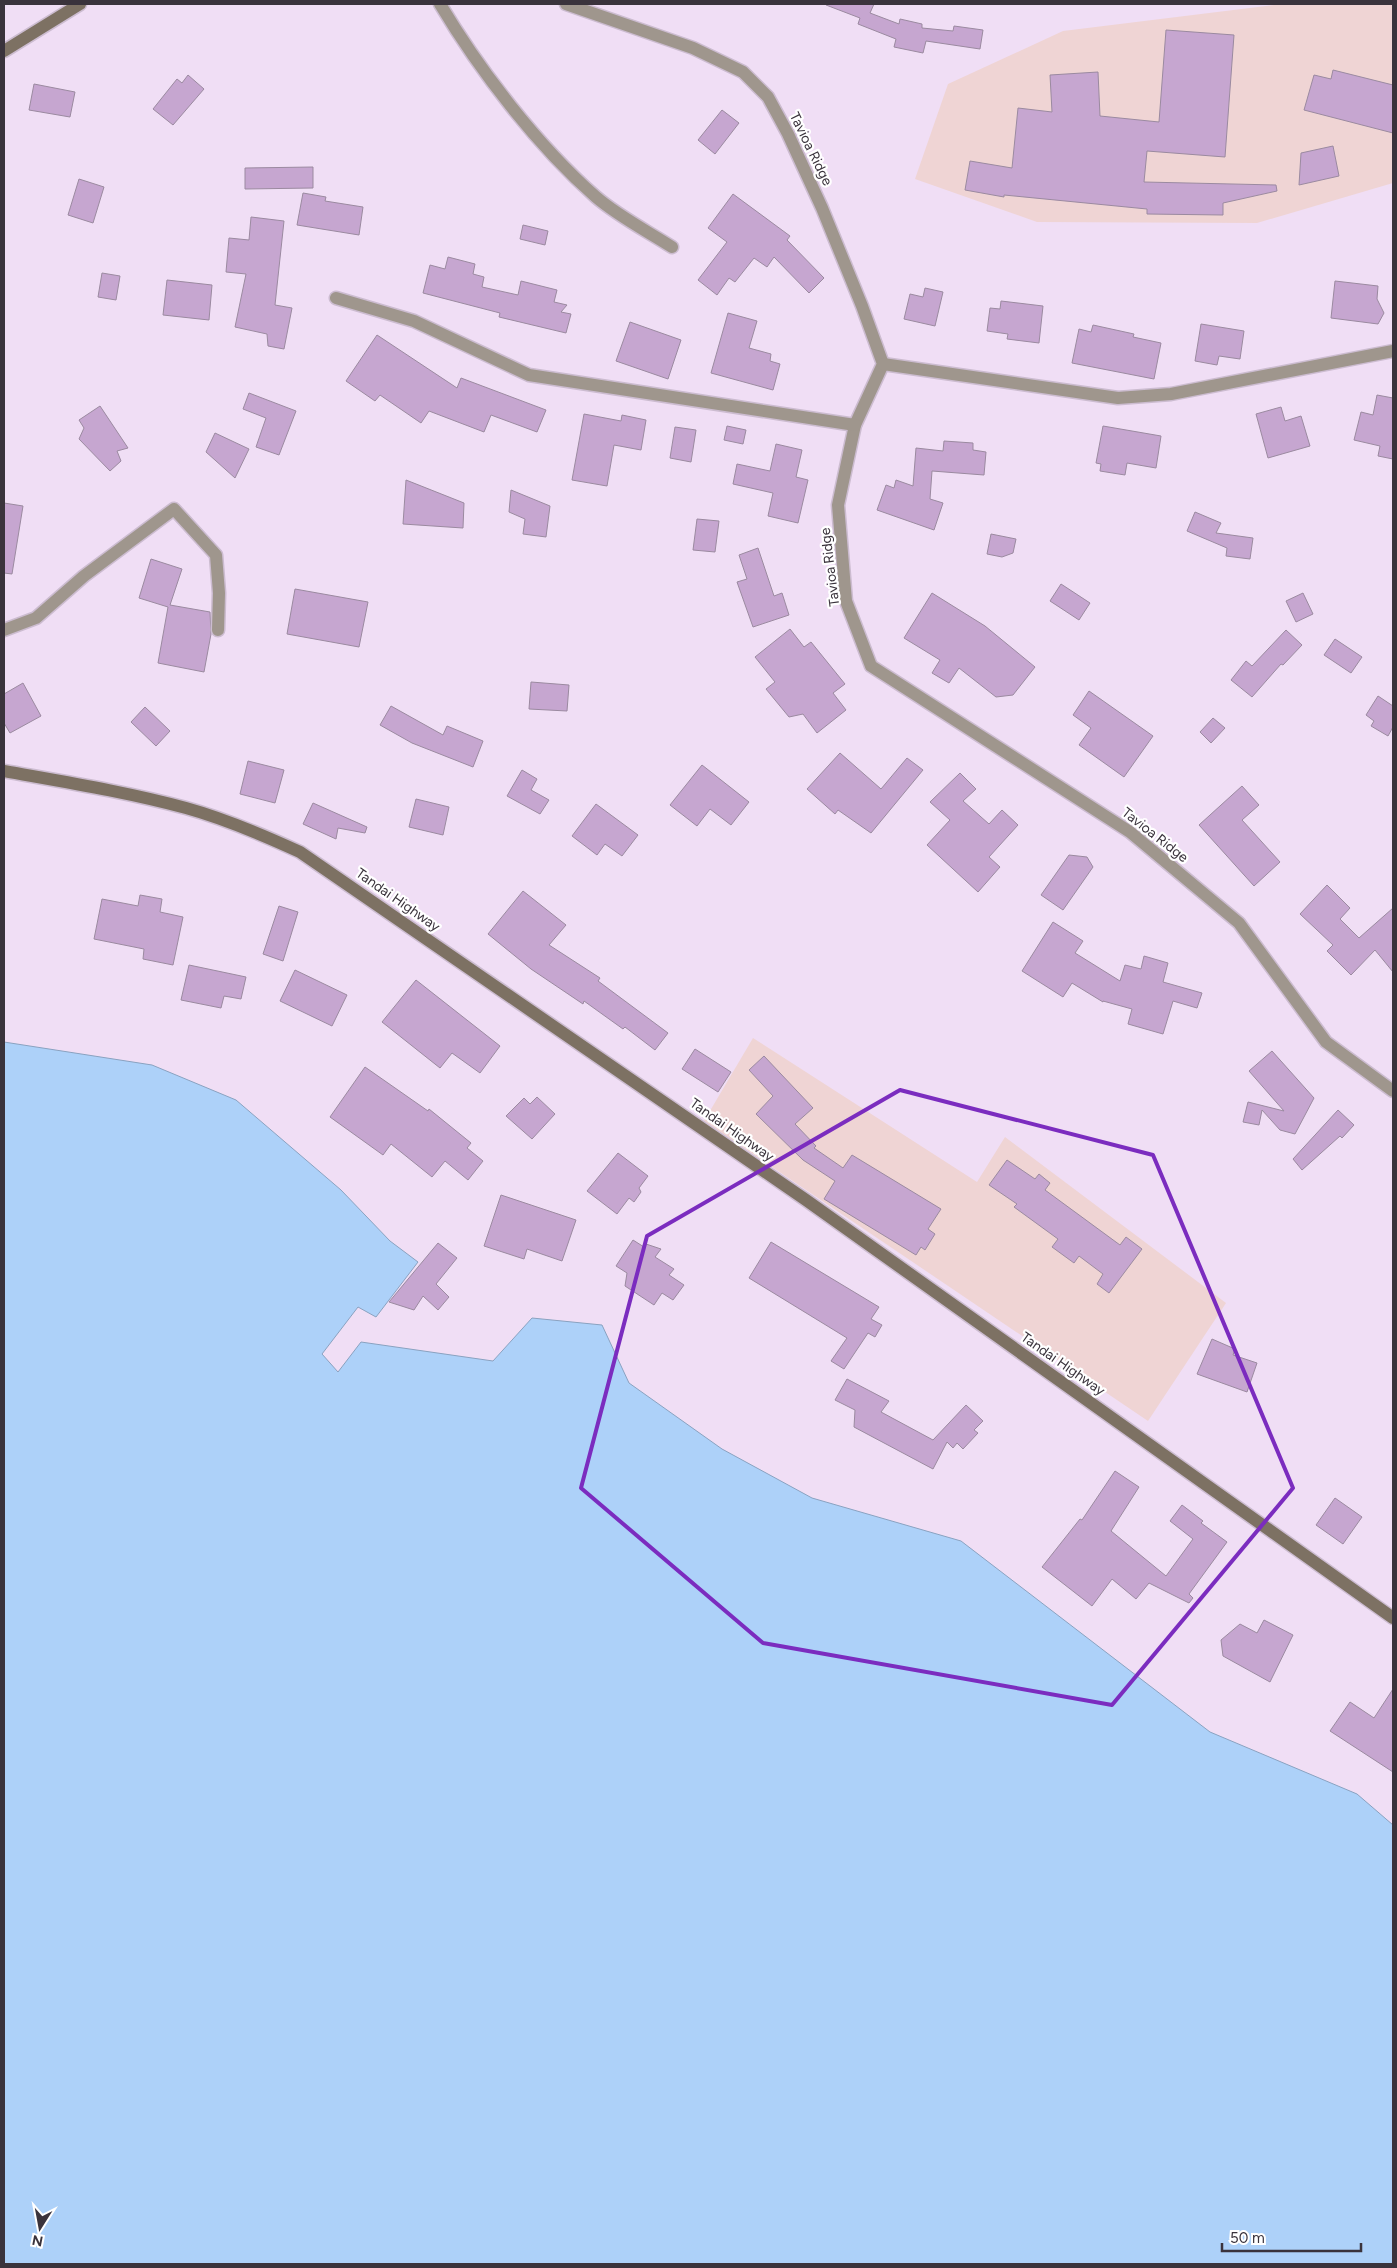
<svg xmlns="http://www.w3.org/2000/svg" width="1397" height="2268" viewBox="0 0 1397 2268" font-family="Figtree,sans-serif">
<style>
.education{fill:#efd4d4}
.water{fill:#add1f9;stroke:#8aa2c0}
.building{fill:#c6a6d0;stroke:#9b8aa0}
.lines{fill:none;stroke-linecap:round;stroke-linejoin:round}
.street-casing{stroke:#ccbcd0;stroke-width:15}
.secondary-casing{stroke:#ccbcd0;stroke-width:15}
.street{stroke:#9f968d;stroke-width:12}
.secondary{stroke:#7d7163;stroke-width:12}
.marked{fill:none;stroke:#7b2cbf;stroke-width:4;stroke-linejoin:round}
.labels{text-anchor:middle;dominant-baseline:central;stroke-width:4.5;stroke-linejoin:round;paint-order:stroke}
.street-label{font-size:14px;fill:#3a333c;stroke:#fff}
</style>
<rect width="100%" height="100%" fill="#f0def5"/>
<g class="education">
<polygon points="1282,4 1393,4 1393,183 1257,223 1037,222 915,179 948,84 1063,31"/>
<polygon points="753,1038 977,1182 1005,1137 1226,1303 1148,1421 704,1121"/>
</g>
<polygon class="water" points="4,1042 152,1065 236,1100 341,1190 390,1241 418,1262 376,1317 358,1307 322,1354 338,1372 361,1342 493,1361 532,1318 602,1325 629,1383 722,1449 812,1498 961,1541 1210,1732 1357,1794 1393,1825 1393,2264 4,2264"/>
<g class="building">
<polygon points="827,4 874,4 870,13 899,24 900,19 922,24 922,28 953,31 954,26 983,30 980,49 926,41 923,53 894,47 896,39 858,24 860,18 826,5"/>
<polygon points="1166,30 1234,35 1225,157 1147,151 1144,182 1276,185 1277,191 1223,203 1223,215 1147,214 1147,209 1004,195 1004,197 965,190 970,161 1012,168 1018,108 1052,112 1050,75 1098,72 1100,116 1159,122"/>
<polygon points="1333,70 1393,85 1393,133 1304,110 1314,75 1331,79"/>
<polygon points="188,75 204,89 173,125 153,109 177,79 182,83"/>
<polygon points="34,84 75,92 70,117 29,110"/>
<polygon points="722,110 739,123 715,154 698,140"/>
<polygon points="1333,146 1339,176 1299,185 1301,153"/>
<polygon points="313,167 313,188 245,189 245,168"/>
<polygon points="79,179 104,187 93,223 68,215"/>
<polygon points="303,193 326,197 325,201 363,207 359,235 297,225"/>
<polygon points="733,194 790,236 787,240 824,278 809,293 774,257 767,267 754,258 735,282 729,278 717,295 698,280 727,242 708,228"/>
<polygon points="251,217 284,221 275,305 292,308 284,349 268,346 267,334 235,327 246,274 226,272 229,238 249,240"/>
<polygon points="523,225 548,231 545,245 520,239"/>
<polygon points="448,257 475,264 473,274 484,277 482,287 518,295 521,281 557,290 554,302 567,305 561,312 571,314 566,333 499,317 500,313 423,293 430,265 445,269"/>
<polygon points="102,273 120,276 116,300 98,297"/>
<polygon points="167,280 212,285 209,320 163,315"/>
<polygon points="1335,281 1378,286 1377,299 1384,313 1378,324 1331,318"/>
<polygon points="925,288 943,292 935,326 904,319 910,294 923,297"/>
<polygon points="1001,301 1043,306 1039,343 1007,339 1008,334 987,331 990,308 1000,309"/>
<polygon points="728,313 757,321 749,348 771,354 770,361 780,364 773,390 711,373"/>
<polygon points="630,322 681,340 668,379 616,361"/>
<polygon points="1201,324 1244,331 1240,359 1219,356 1217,365 1195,361"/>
<polygon points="1093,325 1134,334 1133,337 1161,343 1154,379 1072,363 1079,329 1091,332"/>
<polygon points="377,335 457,388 461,378 546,410 537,432 491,415 484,432 429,411 421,423 380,395 375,401 346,381"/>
<polygon points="249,393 296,411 279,455 256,447 266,418 243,409"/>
<polygon points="1377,395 1393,398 1393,459 1378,456 1380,446 1354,440 1361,412 1373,415"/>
<polygon points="100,406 128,448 117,451 121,461 110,471 79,439 84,428 79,420"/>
<polygon points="1281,407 1285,421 1301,416 1310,446 1268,458 1256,414"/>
<polygon points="584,414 621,421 622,415 646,420 641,450 614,445 607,486 572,480"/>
<polygon points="727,426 746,430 743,444 724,440"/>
<polygon points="1103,426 1161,436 1156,468 1127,463 1125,475 1100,471 1101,464 1096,463"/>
<polygon points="675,427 696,430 691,462 670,458"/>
<polygon points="215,433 249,449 235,478 206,452"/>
<polygon points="944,441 973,443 973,450 986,452 984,475 932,471 930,499 943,503 934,530 877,510 886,485 894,488 896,480 913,486 916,448 943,451"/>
<polygon points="776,444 802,450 796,477 808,480 798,523 768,516 773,493 733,484 737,464 770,471"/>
<polygon points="406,480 464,503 463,528 403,524"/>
<polygon points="511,490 550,506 546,537 523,534 525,519 509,512"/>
<polygon points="4,503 23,506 12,574 4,573"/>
<polygon points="1195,512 1221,523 1216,533 1253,538 1250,559 1226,556 1227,548 1187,531"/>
<polygon points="697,519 719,521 715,552 693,550"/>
<polygon points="991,534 1016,539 1013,553 1002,557 987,554"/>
<polygon points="758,548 774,596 782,593 789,615 753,627 737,582 747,579 739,555"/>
<polygon points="151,559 182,569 170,605 210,612 211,634 204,672 158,663 168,607 139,598"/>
<polygon points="1061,584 1090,603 1079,620 1050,601"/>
<polygon points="295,589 368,602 359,647 287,634"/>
<polygon points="932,593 985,626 1035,667 1013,695 996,697 959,668 949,683 932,673 940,660 904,638"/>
<polygon points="1303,593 1313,614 1296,622 1286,601"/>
<polygon points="790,629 804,647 811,642 845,684 833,693 846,710 817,733 803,714 789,717 766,689 775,682 755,657"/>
<polygon points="1286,630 1302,645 1283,665 1281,664 1252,697 1231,680 1246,661 1252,666"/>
<polygon points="1335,639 1362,657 1351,673 1324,655"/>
<polygon points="531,682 569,685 567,711 529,709"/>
<polygon points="23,683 41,716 10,733 4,723 4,694"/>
<polygon points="1089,691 1153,736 1124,777 1079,745 1091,728 1073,715"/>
<polygon points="1378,696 1393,706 1393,727 1388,736 1371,726 1374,721 1366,715"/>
<polygon points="391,706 443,735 447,726 483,741 473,767 412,743 380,725"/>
<polygon points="145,707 170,731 156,746 131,722"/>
<polygon points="1213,718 1225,728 1211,743 1200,732"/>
<polygon points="840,753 881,789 907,758 923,770 871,833 838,810 835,814 807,789"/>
<polygon points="248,761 284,770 275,803 240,794"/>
<polygon points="702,765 749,802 731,825 710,809 697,826 670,805"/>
<polygon points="522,770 537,779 531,790 549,800 540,814 507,796"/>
<polygon points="960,773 976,789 963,801 989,824 1002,810 1018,825 989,857 1000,867 978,892 927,845 950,820 930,802"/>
<polygon points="1242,786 1259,805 1242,820 1280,862 1254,886 1199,825"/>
<polygon points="416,799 449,807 443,835 409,827"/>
<polygon points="313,803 367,827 365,833 338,828 336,839 303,824"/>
<polygon points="596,804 638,835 622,856 605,844 597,855 572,836"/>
<polygon points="1069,855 1087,857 1093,867 1063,910 1041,895"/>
<polygon points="1327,885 1350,908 1340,919 1359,938 1393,908 1393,972 1375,950 1351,975 1327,951 1333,945 1300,914"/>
<polygon points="523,891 566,925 549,945 600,978 598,981 668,1033 655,1050 625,1027 623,1029 584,1001 583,1004 531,969 488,934"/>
<polygon points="140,895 162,899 160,912 183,917 173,965 143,959 144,949 94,939 102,899 138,906"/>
<polygon points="279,906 298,912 283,961 263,954"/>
<polygon points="1053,922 1083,941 1075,953 1120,981 1125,965 1141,969 1144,956 1168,963 1163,982 1202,993 1197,1008 1173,1001 1163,1034 1128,1024 1132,1009 1103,1001 1103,1002 1072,983 1063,997 1022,971"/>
<polygon points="189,965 246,977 241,999 224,996 221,1008 181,1000"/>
<polygon points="295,970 347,995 332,1026 280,1001"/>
<polygon points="416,980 500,1046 480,1073 452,1053 440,1068 382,1022"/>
<polygon points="695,1049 731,1072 718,1092 682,1069"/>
<polygon points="1272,1051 1314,1098 1295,1134 1280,1130 1262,1110 1259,1125 1243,1122 1248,1102 1284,1111 1249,1071"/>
<polygon points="764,1056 813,1108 795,1124 816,1146 814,1148 843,1168 852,1155 941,1209 928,1229 935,1234 925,1250 921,1247 916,1255 824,1199 835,1181 803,1160 756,1114 773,1096 749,1070"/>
<polygon points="365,1067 428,1111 429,1109 471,1143 467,1148 483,1161 468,1180 445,1161 432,1177 391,1144 383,1155 330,1117"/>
<polygon points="537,1097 555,1114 532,1139 506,1116 524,1098 530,1104"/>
<polygon points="1338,1110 1354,1125 1342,1138 1340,1136 1302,1170 1293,1159"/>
<polygon points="618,1153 648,1176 639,1188 641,1192 634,1202 629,1198 617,1214 587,1191"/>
<polygon points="1007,1160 1035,1179 1039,1174 1050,1183 1045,1190 1120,1245 1126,1237 1142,1249 1109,1293 1097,1284 1103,1274 1079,1256 1074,1263 1052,1247 1058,1239 1014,1207 1017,1204 989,1185"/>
<polygon points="501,1195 576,1220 562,1261 527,1249 524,1259 484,1246"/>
<polygon points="633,1240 644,1247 646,1244 661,1249 655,1257 674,1269 669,1275 684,1285 673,1300 662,1293 654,1305 625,1286 627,1273 616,1266"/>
<polygon points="771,1242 879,1307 871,1319 882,1325 875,1337 868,1333 844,1369 831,1361 847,1338 749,1278"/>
<polygon points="438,1243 457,1258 436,1284 449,1297 438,1310 423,1296 414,1310 389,1302"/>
<polygon points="1212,1339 1235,1349 1233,1355 1257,1363 1247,1392 1197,1374"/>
<polygon points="847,1379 889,1401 881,1412 933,1440 966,1405 983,1421 974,1430 978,1433 963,1449 957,1443 953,1448 947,1442 933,1469 854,1427 855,1410 835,1400"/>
<polygon points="1115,1471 1139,1487 1111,1531 1166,1576 1193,1539 1170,1521 1182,1505 1203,1521 1201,1523 1227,1542 1189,1594 1193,1598 1189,1603 1149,1583 1136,1599 1112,1579 1092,1606 1042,1567 1080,1519 1082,1520"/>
<polygon points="1335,1498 1362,1517 1343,1544 1316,1525"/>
<polygon points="1264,1620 1293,1635 1270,1682 1223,1656 1221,1640 1240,1624 1257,1633"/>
<polygon points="1393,1689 1393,1772 1330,1731 1350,1702 1374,1718"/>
</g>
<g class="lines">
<g class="street-casing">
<g id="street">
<path d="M440,4C480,71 537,145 596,197C618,216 647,231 672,247"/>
<polyline points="566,4 693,48 743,72 768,97 788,134 822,208 862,306 883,364 855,425 838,505 846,601 871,666 1130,832 1239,923 1326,1042 1393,1091"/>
<polyline points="336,298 414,321 529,375 855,425"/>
<polyline points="883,364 1118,398 1171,394 1393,351"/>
<polyline points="4,630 36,618 84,576 174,509 216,555 219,593 218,630"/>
</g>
</g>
<g class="secondary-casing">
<g id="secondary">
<polyline points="4,51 80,4"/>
<path d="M4,771C65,782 127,792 186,808C226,819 263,835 300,852L806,1200L1393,1618"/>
</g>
</g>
<use href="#street" class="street"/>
<use href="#secondary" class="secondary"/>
</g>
<path class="marked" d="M900,1090L1153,1155L1293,1488L1112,1705L763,1643L581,1488L647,1236Z"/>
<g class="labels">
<g class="street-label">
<text transform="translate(811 149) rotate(64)">Tavioa Ridge</text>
<text transform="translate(830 567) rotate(-97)">Tavioa Ridge</text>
<text transform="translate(1155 835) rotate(38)">Tavioa Ridge</text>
<text transform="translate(398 900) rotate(35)">Tandai Highway</text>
<text transform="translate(732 1130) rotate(35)">Tandai Highway</text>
<text transform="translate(1063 1364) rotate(35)">Tandai Highway</text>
</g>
</g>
<rect width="1397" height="2268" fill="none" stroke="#3a333c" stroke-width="10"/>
<g transform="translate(40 2228) rotate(191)" stroke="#ffffff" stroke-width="4" paint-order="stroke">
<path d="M0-4L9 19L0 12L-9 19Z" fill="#3a333c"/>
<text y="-8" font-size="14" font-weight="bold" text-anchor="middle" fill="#3a333c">N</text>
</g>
<path d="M1222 2243v8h139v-8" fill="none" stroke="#3a333c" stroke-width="2.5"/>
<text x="1230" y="2243" font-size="15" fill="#3a333c" stroke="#ffffff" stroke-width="4" paint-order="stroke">50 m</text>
</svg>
